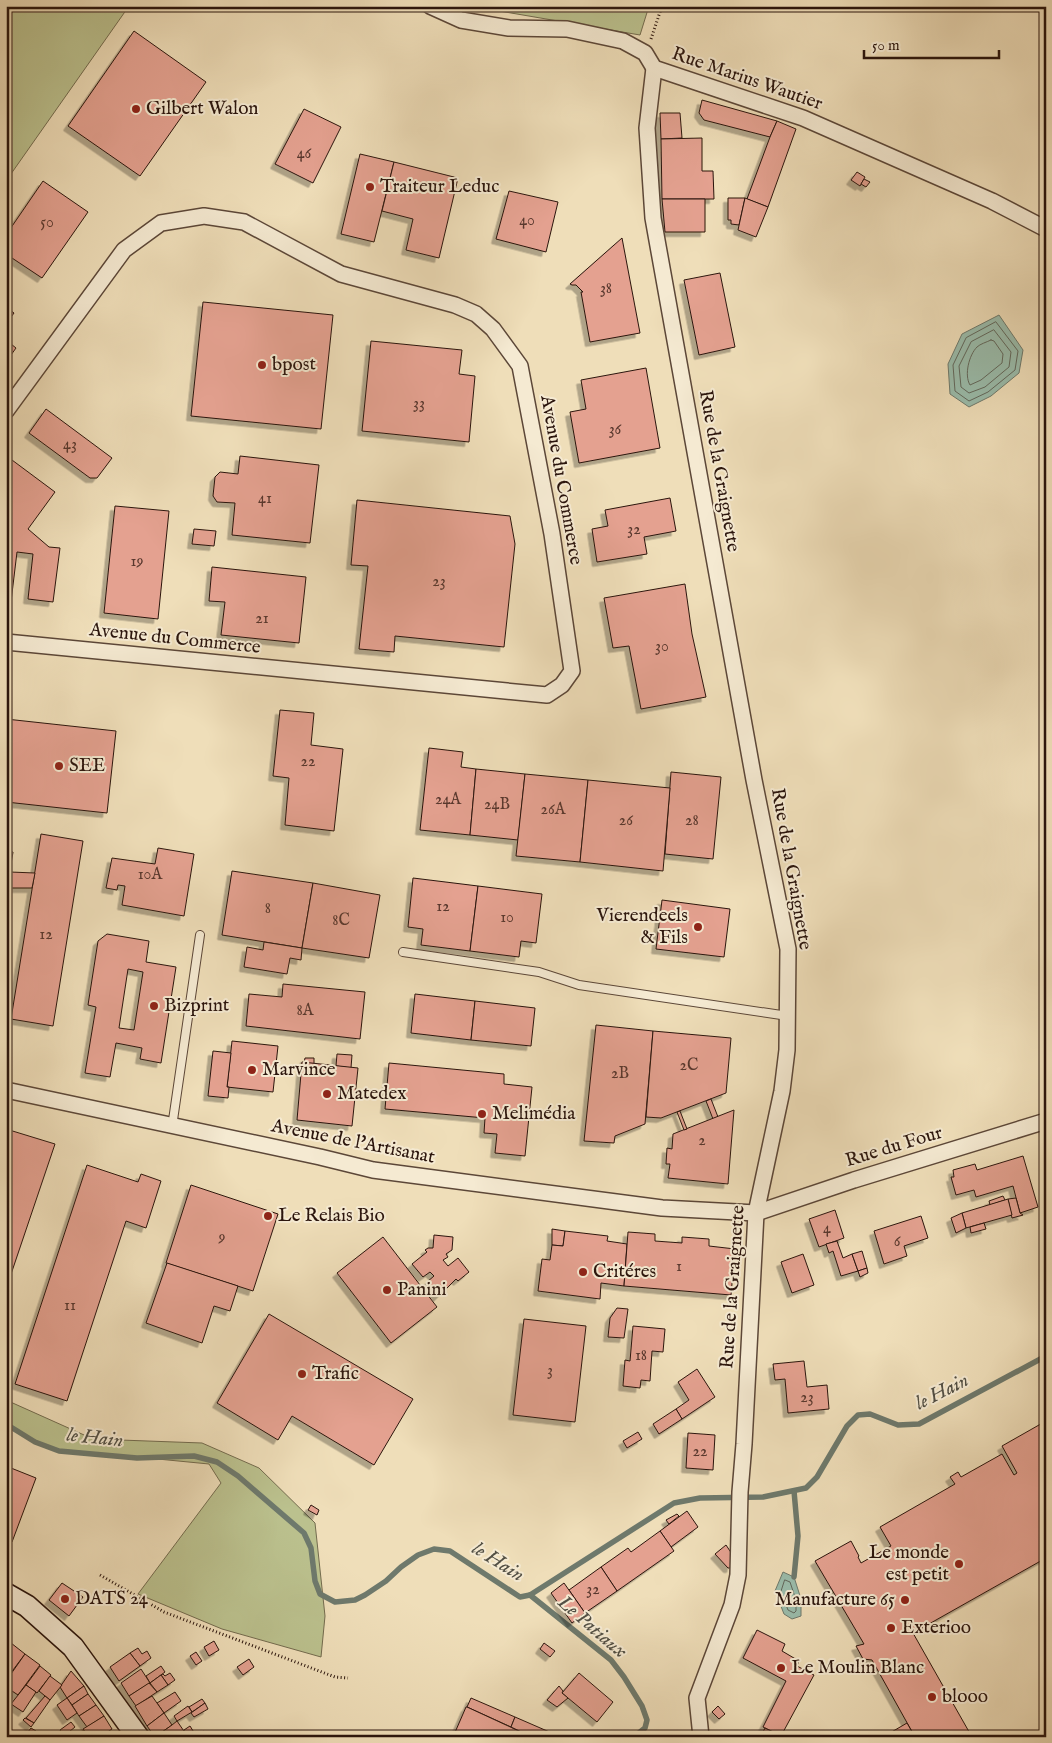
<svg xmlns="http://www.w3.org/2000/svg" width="1052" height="1743" viewBox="0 0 1052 1743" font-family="'IM FELL English',serif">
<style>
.green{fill:#bbc18e;stroke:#736b4e}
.water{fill:#9abcab;stroke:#6e796c}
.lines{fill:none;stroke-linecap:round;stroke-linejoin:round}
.shore{stroke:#62685c;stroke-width:1}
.stream{stroke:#6e796c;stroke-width:5.5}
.building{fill:#e4a190;stroke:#2b150d;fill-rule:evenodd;filter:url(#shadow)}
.lane-casing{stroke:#5c4738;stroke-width:10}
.street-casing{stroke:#5c4738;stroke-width:18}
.secondary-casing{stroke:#2b150d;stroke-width:24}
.path{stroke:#2b150d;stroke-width:3;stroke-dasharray:1 2.5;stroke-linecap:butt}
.lane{stroke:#f5ead2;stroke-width:8}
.street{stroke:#f5ead2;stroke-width:15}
.secondary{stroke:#f5ead2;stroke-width:21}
.poi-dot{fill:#8f2418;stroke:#f5ead2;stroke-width:2}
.labels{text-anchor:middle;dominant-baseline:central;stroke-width:4;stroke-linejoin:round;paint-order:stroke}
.number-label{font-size:16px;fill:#59382e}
.street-label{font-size:19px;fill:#2b150d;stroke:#f5ead2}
.poi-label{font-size:19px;fill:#2b150d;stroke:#f5ead2;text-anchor:start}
.water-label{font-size:20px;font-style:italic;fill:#524f44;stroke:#f5ead2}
</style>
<defs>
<filter id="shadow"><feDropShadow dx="-4.5" dy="4.5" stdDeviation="0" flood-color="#0004"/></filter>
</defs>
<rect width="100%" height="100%" fill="#efdeb9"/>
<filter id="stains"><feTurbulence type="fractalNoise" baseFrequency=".004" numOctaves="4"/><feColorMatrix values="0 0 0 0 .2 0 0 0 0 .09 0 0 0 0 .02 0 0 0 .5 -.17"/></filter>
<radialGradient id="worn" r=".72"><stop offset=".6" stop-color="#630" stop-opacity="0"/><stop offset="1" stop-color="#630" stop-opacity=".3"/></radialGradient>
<g class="green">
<polygon points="6,6 129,6 6,181"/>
<polygon points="470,6 649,6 640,35"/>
<polygon points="6,1400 93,1439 202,1443 259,1468 315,1523 325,1616 321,1657 222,1629 138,1594 221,1483 209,1464 55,1449 6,1427"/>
</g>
<g class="water">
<polygon points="999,315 1023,350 1019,373 991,396 969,407 950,394 948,364 962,334"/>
<polygon points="783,1572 794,1577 801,1599 801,1616 792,1619 784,1614 775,1591"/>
</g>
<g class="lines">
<g class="shore">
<polygon points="996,322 1018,351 1015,370 988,392 969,401 955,391 953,365 966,338"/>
<polygon points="994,330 1011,352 1009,367 985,387 969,393 961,387 959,366 971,342"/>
<path d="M991,340L994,341L1003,354L1002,363L981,380L970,385C964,375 969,355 977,347C980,344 987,342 991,340Z"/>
<polygon points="785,1580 790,1582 796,1600 796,1611 794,1613 788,1610 781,1592"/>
</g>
<g class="stream">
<polyline points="1044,447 1046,450"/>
<polyline points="6,1424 35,1442 59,1451 137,1458 194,1456 217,1462 238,1476 304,1533 311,1548 315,1581 320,1594 335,1602 355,1600 365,1595 386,1581 401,1567 418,1555 434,1549 450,1551 520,1597 530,1595 674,1503 700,1498 763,1497 806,1488 817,1477 847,1426 858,1415 870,1414 898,1425 919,1424 1046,1356"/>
<polyline points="794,1491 798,1536 794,1577"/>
<polyline points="530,1595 611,1660 624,1677 642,1706 647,1720 645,1728 634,1737"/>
</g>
</g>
<g class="building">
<polygon points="134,31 206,82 140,176 68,126"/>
<polygon points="702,100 777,121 770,137 704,120 699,113"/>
<polygon points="304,109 341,127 313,183 275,164"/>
<polygon points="660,113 680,113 682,138 661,139"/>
<polygon points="777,121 796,129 768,207 747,199 770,137"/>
<polygon points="702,138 702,171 713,171 714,199 662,199 661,139"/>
<polygon points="360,154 394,162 374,242 341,234"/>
<polygon points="394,162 458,178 439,258 406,250 413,219 382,211"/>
<polygon points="857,172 865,177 860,186 851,180"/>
<polygon points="864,179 870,182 866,187 861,184"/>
<polygon points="43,181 88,212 42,278 6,254 6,235"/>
<polygon points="509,191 558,202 546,252 496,239"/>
<polygon points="728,198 745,198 739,225 731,224 731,220 728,220"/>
<polygon points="745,198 768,207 756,237 738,230"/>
<polygon points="662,199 705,199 705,232 665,232"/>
<polygon points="622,238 640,333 590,342 581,292 583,292 576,285 572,285 570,284"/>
<polygon points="720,273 735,347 699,355 684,280"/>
<polygon points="203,302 333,315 321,429 191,416"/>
<polygon points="6,307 14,313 6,324"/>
<polygon points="6,340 16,348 6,362"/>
<polygon points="371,341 462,350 459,374 475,376 469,442 362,431"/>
<polygon points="646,368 660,448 579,463 570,412 586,409 581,380"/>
<polygon points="46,409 112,458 97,478 90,478 29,433"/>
<polygon points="240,456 319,465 310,543 232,535 235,503 217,502 213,496 215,477 220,472 238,474"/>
<polygon points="12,460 55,492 28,529 49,547 60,548 53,602 28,599 33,554 17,552 10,610 11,599 6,599 6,468"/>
<polygon points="670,498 676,531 644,537 647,554 597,562 592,529 608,526 605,510"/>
<polygon points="357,500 510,516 515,544 504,647 395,636 394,652 359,649 368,566 351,565"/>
<polygon points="115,506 169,511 158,619 104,613"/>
<polygon points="194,529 216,531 214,546 192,544"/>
<polygon points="212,567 306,577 299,643 221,635 225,602 209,601"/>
<polygon points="685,584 692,634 706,697 641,709 629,646 613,648 604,598"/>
<polygon points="280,710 314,713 311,745 343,749 334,831 285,825 289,778 273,776"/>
<polygon points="6,719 116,731 107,813 6,802"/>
<polygon points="429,748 463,752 461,767 476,769 470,835 420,830"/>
<polygon points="476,769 525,774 518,840 470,835"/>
<polygon points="671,772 721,777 713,859 665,854"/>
<polygon points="525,774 588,780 580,862 516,856"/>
<polygon points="588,780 670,788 663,871 580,862"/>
<polygon points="41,834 83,841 53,1026 11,1019"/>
<polygon points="158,848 194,854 184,916 122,905 125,886 118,885 117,890 106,888 112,858 155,864"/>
<polygon points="6,851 13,852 6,894"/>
<polygon points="232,871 313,883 302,948 222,935"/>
<polygon points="10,872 35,873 32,888 7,888"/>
<polygon points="413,878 478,886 470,951 421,945 423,929 408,927"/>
<polygon points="313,883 380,895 369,958 302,948"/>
<polygon points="478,886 542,894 536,943 521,941 519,957 470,951"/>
<polygon points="662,900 730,909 724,957 656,949"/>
<path d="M107,934L149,941L146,962L176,967L161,1063L140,1059L142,1048L116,1043L110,1077L85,1073L96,1007L88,1005L98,941ZM128,969L143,972L134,1030L119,1028Z"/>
<polygon points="264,942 302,948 301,960 290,958 287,974 244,967 247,947 263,950"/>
<polygon points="283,984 365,992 360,1039 246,1026 249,994 282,997"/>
<polygon points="415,994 475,1001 471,1040 411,1033"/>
<polygon points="475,1001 535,1008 531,1046 471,1040"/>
<polygon points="596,1025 653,1031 645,1124 615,1136 614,1143 584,1141"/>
<polygon points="653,1031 731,1038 726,1093 661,1118 646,1117"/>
<polygon points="232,1041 278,1046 273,1092 227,1087"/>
<polygon points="213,1051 231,1053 227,1087 229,1087 228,1098 208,1096"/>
<polygon points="337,1054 352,1055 351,1068 336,1066"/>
<polygon points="305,1058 314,1058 314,1064 304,1063"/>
<polygon points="302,1062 358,1068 352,1126 297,1120"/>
<polygon points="389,1063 504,1074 504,1084 532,1087 525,1156 495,1153 497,1134 484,1133 485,1118 385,1109"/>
<polygon points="711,1099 718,1117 713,1119 706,1101"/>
<polygon points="734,1110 728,1184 668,1178 670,1164 666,1164 667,1148 672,1149 673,1134"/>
<polygon points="680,1111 687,1129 684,1130 677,1112"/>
<polygon points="6,1129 55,1144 6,1289"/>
<polygon points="1023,1156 1038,1207 1020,1213 1013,1186 976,1197 974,1190 956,1195 951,1177 954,1177 953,1170 975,1164 977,1170"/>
<polygon points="87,1165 138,1182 141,1174 161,1181 146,1228 126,1221 67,1401 15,1384"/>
<polygon points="191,1185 278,1214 253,1291 166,1263"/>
<polygon points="1003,1196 1005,1200 990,1205 989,1201"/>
<polygon points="1016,1198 1020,1213 1023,1215 1012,1218 1008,1199"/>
<polygon points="1008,1199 1012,1215 966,1228 962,1213"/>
<polygon points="835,1210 844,1238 819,1247 809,1219"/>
<polygon points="962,1213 966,1228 956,1233 951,1218"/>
<polygon points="921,1216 928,1238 904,1246 907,1256 884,1264 874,1231"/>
<polygon points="984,1223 986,1229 971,1233 970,1227"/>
<polygon points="552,1229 565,1231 563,1246 552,1245"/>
<polygon points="565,1231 608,1236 607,1241 627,1244 624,1286 601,1283 600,1299 538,1291 542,1259 550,1260 552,1245 563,1246"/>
<polygon points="628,1232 655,1234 655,1241 682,1243 682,1237 709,1239 709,1246 735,1249 731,1295 624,1286"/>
<polygon points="434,1235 453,1237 452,1250 446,1254 448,1257 443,1260 448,1266 458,1258 469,1272 458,1281 456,1279 438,1297 427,1282 434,1276 430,1272 423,1277 412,1264 427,1252 425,1250 428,1248 433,1248"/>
<polygon points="383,1237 437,1307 391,1343 337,1273"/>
<polygon points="837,1241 843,1258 852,1254 858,1271 841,1276 833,1251 829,1253 826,1244"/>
<polygon points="862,1251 867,1268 858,1271 852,1254"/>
<polygon points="803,1254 814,1285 792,1293 781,1262"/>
<polygon points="167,1263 238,1286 230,1311 214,1306 202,1343 146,1323"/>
<polygon points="867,1268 868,1273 860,1277 858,1271"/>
<polygon points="617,1308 628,1309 624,1338 608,1337 610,1318"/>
<polygon points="269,1314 413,1399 374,1465 292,1416 278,1440 217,1403"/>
<polygon points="524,1319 586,1326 575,1422 513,1415"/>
<polygon points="633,1326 665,1329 663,1352 652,1351 650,1381 641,1380 640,1388 623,1386 625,1360 630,1361"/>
<polygon points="804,1361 807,1387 827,1385 829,1409 788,1413 785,1379 775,1380 773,1364"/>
<polygon points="697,1369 715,1397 682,1419 676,1409 689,1400 678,1382"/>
<polygon points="676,1409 682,1419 659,1434 653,1424"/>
<polygon points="1046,1421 1046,1558 913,1633 972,1737 915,1737 872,1660 863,1659 856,1646 864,1644 815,1561 851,1541 859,1556 858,1557 861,1563 891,1546 880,1527 955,1484 950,1477 958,1472 961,1477 1002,1454 1014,1475 1017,1473 1002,1446"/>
<polygon points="638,1432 642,1439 627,1448 623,1441"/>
<polygon points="688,1433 715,1435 713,1470 686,1468"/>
<polygon points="6,1466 36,1478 12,1542 6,1540"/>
<polygon points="311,1505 319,1510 317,1515 308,1510"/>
<polygon points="687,1511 698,1527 671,1547 660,1531"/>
<polygon points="677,1514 679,1516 669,1524 666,1520"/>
<polygon points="660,1531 674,1551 617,1591 601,1567 628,1548 631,1552"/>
<polygon points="726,1545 734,1557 731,1568 728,1568 715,1554"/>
<polygon points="601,1567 617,1591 585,1613 569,1590"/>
<polygon points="62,1583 83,1597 69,1616 49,1600"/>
<polygon points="564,1583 585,1613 572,1623 551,1593"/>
<polygon points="757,1630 785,1644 782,1651 799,1661 797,1666 814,1675 781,1736 763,1727 786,1681 743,1658"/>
<polygon points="214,1641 219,1650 209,1656 204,1647"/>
<polygon points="11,1643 25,1654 10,1674 6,1671 6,1649"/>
<polygon points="544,1643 555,1651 550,1657 540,1649"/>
<polygon points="138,1648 142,1654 147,1651 151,1658 140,1666 130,1653"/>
<polygon points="196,1652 202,1661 196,1665 190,1656"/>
<polygon points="130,1653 140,1666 119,1681 110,1667"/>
<polygon points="25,1654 40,1665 18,1695 6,1687 6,1681"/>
<polygon points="249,1659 254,1667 243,1675 237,1667"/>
<polygon points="40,1666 51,1675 37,1693 26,1685"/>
<polygon points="161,1666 165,1672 150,1683 146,1676"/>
<polygon points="141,1669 150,1683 129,1696 121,1683"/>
<polygon points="71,1671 84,1686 67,1698 60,1687"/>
<polygon points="170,1673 175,1680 168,1685 161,1675 163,1674 165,1676"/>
<polygon points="579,1673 613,1702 597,1722 562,1693"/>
<polygon points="161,1675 168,1685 157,1692 150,1683"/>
<polygon points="50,1676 62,1685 50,1700 39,1691"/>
<polygon points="149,1683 157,1692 136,1706 129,1696"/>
<polygon points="26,1685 36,1692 23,1712 11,1704"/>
<polygon points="84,1686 88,1694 72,1705 67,1698"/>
<polygon points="559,1686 563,1691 562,1693 568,1698 557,1707 547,1700"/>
<polygon points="175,1692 181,1701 164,1713 157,1703"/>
<polygon points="88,1694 96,1705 79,1716 72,1705"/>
<polygon points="45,1696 50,1700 34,1723 26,1718"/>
<polygon points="152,1696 164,1713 147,1726 135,1706"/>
<polygon points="67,1698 77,1713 67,1720 57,1705"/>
<polygon points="471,1698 515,1717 511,1727 467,1707"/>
<polygon points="202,1699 205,1703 192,1712 189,1707"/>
<polygon points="205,1703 208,1709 194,1717 191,1713"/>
<polygon points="96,1705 104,1716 87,1727 79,1716"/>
<polygon points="188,1706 192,1712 177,1721 174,1716"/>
<polygon points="718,1706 725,1714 719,1719 712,1712"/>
<polygon points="466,1707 467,1707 532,1737 453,1737"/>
<polygon points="164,1713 172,1725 155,1737 147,1726"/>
<polygon points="104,1716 112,1729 100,1737 89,1737 83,1729"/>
<polygon points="515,1717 561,1737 532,1737 511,1727"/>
<polygon points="25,1718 34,1723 31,1727 23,1720"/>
<polygon points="177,1721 188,1737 155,1737 172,1725"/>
<polygon points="71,1722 75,1727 64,1736 60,1730"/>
<polygon points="907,1723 915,1737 883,1737"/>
<polygon points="190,1726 195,1734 192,1737 188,1737 184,1730"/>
<polygon points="31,1728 36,1731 31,1737 24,1737"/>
<polygon points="765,1728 781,1736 762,1737 761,1736"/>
<polygon points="84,1730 89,1737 74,1737"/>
<polygon points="204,1731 208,1737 195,1737"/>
</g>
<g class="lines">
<g class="lane-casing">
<g id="lane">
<polyline points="403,952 539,972 579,985 788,1016"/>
<polyline points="172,1127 200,935"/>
</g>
</g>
<g class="street-casing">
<g id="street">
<polyline points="430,6 461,20 509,28 567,29 623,41 645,53 654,68 803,118 992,201 1046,229"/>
<polyline points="654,68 647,128 653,218 754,780 788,949 787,1050 782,1091 756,1213 744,1444 740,1492 738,1575 732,1605 697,1698 701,1737"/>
<polyline points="6,411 124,250 161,223 204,216 244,222 341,274 455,305 476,314 493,329 520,366 552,534 572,671 562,685 547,695 6,642"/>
<polyline points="6,1090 320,1157 373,1170 662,1208 756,1213 854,1180 1046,1121"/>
</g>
</g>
<g class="secondary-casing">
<polyline id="secondary" points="6,1594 27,1606 73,1647 138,1737"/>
</g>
<g class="path">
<polyline points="651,39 662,6"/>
<polyline points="100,1575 164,1612 335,1677 348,1678"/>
</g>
<use href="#lane" class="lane"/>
<use href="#street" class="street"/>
<use href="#secondary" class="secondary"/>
</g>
<g class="poi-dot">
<circle cx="136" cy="109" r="5"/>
<circle cx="370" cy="187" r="5"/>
<circle cx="262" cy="365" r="5"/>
<circle cx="59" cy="766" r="5"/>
<circle cx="698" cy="927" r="5"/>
<circle cx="154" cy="1006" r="5"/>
<circle cx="252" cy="1070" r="5"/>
<circle cx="327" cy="1094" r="5"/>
<circle cx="482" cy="1114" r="5"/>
<circle cx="268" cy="1216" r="5"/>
<circle cx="583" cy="1272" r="5"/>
<circle cx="387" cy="1290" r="5"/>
<circle cx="302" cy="1374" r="5"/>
<circle cx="959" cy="1564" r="5"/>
<circle cx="65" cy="1599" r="5"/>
<circle cx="905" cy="1600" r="5"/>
<circle cx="891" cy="1628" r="5"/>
<circle cx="781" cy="1668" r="5"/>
<circle cx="932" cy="1697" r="5"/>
</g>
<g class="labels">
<g class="number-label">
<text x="304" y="154">46</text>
<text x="527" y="221">40</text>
<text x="47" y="223">50</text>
<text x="606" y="289">38</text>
<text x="419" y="404">33</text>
<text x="615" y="430">36</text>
<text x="70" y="445">43</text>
<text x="265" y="499">41</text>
<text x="634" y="530">32</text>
<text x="137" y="562">19</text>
<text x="439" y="582">23</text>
<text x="262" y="619">21</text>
<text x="662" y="647">30</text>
<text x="308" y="762">22</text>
<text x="448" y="800">24A</text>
<text x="497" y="805">24B</text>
<text x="553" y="810">26A</text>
<text x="626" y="821">26</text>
<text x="692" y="821">28</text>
<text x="150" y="875">10A</text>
<text x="443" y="907">12</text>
<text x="268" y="909">8</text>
<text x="507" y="918">10</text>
<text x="341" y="921">8C</text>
<text x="46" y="935">12</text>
<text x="305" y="1011">8A</text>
<text x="689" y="1066">2C</text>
<text x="620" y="1074">2B</text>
<text x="702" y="1141">2</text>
<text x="827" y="1229">4</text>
<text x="222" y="1238">9</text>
<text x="897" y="1242">6</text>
<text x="679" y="1267">1</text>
<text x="70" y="1306">11</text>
<text x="641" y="1356">18</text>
<text x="550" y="1371">3</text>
<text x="807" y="1398">23</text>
<text x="700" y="1452">22</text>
<text x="593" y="1590">32</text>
</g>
<g class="street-label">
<text transform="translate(747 79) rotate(19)">Rue Marius Wautier</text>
<text transform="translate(719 471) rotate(80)">Rue de la Graignette</text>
<text transform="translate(561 480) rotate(80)">Avenue du Commerce</text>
<text transform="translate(175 639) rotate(6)">Avenue du Commerce</text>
<text transform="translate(791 869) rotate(80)">Rue de la Graignette</text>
<text transform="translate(353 1142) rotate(11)">Avenue de l'Artisanat</text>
<text transform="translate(894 1147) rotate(-17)">Rue du Four</text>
<text transform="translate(733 1287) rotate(-86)">Rue de la Graignette</text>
</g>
<g class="poi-label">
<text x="146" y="109">Gilbert Walon</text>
<text x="380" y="187">Traiteur Leduc</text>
<text x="272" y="365">bpost</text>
<text x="69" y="766">SEE</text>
<text x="688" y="916" text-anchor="end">Vierendeels<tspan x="688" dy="22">&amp; Fils</tspan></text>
<text x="164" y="1006">Bizprint</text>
<text x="262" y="1070">Marvince</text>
<text x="337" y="1094">Matedex</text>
<text x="492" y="1114">Melimédia</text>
<text x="278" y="1216">Le Relais Bio</text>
<text x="593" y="1272">Critéres</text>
<text x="397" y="1290">Panini</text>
<text x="312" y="1374">Trafic</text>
<text x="949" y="1553" text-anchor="end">Le monde<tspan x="949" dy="22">est petit</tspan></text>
<text x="75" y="1599">DATS 24</text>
<text x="895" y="1600" text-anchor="end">Manufacture 65</text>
<text x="901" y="1628">Exterioo</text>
<text x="791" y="1668">Le Moulin Blanc</text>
<text x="942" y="1697">blooo</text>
</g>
<g class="water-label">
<text transform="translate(942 1392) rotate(-27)">le Hain</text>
<text transform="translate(95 1438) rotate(6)">le Hain</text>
<text transform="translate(498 1562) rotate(32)">le Hain</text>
<text transform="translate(592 1627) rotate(41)">Le Patiaux</text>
</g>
</g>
<rect width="1052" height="1743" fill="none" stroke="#efdeb9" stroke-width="25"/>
<rect x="8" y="8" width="1037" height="1728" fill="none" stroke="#2b150d" stroke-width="2.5"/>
<rect x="12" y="12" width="1027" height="1718" fill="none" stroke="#2b150d"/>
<path d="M864 50v8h135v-8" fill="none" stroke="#2b150d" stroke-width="2.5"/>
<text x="872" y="50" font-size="15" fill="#2b150d" stroke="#f5ead2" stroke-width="4" paint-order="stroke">50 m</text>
<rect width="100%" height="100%" filter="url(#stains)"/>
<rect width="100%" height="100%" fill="url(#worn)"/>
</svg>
